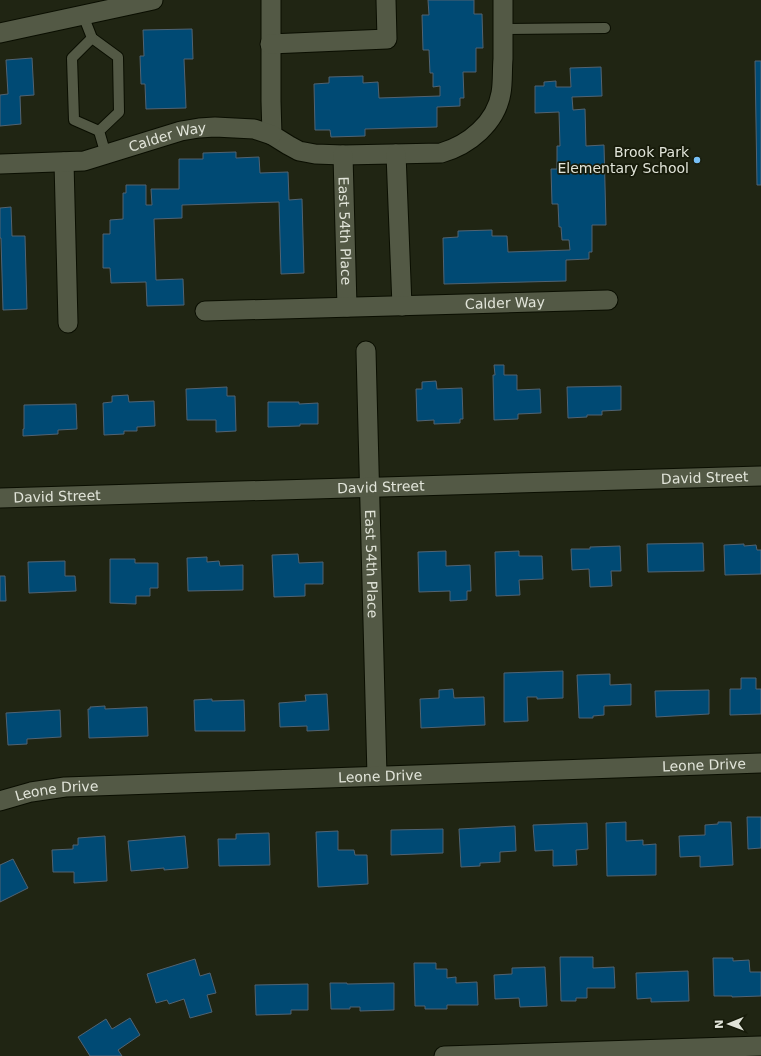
<svg xmlns="http://www.w3.org/2000/svg" width="761" height="1056" viewBox="0 0 761 1056" font-family="'DejaVu Sans',sans-serif">
<style>
.building{fill:#004a74;stroke:#516372}
.lines{fill:none;stroke-linecap:round;stroke-linejoin:round}
.lane-casing{stroke:#0a0e01;stroke-width:12}
.street-casing{stroke:#0a0e01;stroke-width:21}
.lane{stroke:#535945;stroke-width:10}
.street{stroke:#535945;stroke-width:19}
.poi-dot{fill:#77c0f7;stroke:#171b0a;stroke-width:1.5}
.labels{text-anchor:middle;dominant-baseline:central;stroke-width:3.5;stroke-linejoin:round;paint-order:stroke}
.street-label{font-size:14px;fill:#e1e4d9;stroke:#171b0a}
.poi-label{font-size:14px;fill:#e1e4d9;stroke:#171b0a;text-anchor:end}
</style>
<rect width="100%" height="100%" fill="#202513"/>
<g class="building">
<polygon points="428,0 474,0 474,14 482,14 483,48 476,48 476,72 463,72 464,98 460,98 460,106 437,107 437,127 365,129 365,136 331,137 330,130 315,130 314,84 329,83 329,77 363,76 363,83 378,82 379,98 440,96 440,86 433,87 433,73 430,73 429,50 423,50 422,15 429,15"/>
<polygon points="192,29 193,59 184,59 186,108 146,109 145,84 141,84 140,56 144,56 143,30"/>
<polygon points="32,58 34,95 20,96 21,124 0,126 0,95 8,94 6,60"/>
<polygon points="755,61 761,61 761,185 757,185"/>
<polygon points="601,67 602,96 572,97 573,110 585,109 586,146 604,145 606,225 592,225 592,252 589,252 589,259 566,260 566,281 444,284 443,238 458,237 458,231 492,230 492,236 507,236 508,252 570,250 569,240 562,240 561,227 559,227 558,204 552,204 551,169 557,169 557,146 560,146 559,112 535,113 535,86 544,86 544,82 556,81 556,87 571,87 570,68"/>
<polygon points="236,152 236,158 259,157 260,173 288,172 289,200 302,199 304,273 281,274 279,202 182,205 182,218 154,219 156,280 183,279 184,305 147,306 146,282 111,283 110,268 103,268 103,234 110,234 110,220 123,219 123,193 126,193 126,185 146,185 146,205 152,205 151,189 179,189 179,159 203,159 203,153"/>
<polygon points="11,207 12,236 25,236 27,309 3,310 1,238 0,238 0,208"/>
<polygon points="494,365 504,365 504,375 517,375 517,390 540,389 541,413 518,414 518,419 494,420 493,375 495,375"/>
<polygon points="436,381 437,389 462,388 463,419 460,419 460,423 434,424 434,420 417,421 416,389 422,389 422,382"/>
<polygon points="621,386 621,410 602,411 602,415 587,415 587,417 568,418 567,387"/>
<polygon points="227,387 227,396 235,396 236,431 216,432 216,420 187,420 186,389"/>
<polygon points="128,395 129,402 154,401 155,426 137,427 137,431 124,431 124,434 104,435 103,403 112,402 112,396"/>
<polygon points="268,402 299,402 299,404 318,403 318,424 300,424 300,426 268,427"/>
<polygon points="76,404 77,429 58,430 58,434 23,436 23,429 24,429 24,405"/>
<polygon points="703,543 704,571 648,572 647,544"/>
<polygon points="744,544 744,546 756,545 757,550 761,550 761,574 725,575 724,545"/>
<polygon points="620,546 621,571 611,571 612,586 590,587 589,569 572,570 571,549 590,549 590,547"/>
<polygon points="446,551 446,566 470,565 471,591 467,591 467,600 450,601 450,591 419,592 418,552"/>
<polygon points="519,551 519,556 542,556 543,579 519,580 520,595 496,596 495,552"/>
<polygon points="298,554 299,563 323,562 323,584 305,584 305,596 274,597 272,555"/>
<polygon points="207,557 207,562 219,561 220,566 243,565 243,590 188,591 187,558"/>
<polygon points="110,559 135,559 135,563 158,563 158,588 150,588 150,596 136,596 136,604 110,603"/>
<polygon points="65,561 65,576 75,576 76,591 29,593 28,562"/>
<polygon points="0,576 5,576 6,601 0,601"/>
<polygon points="563,671 563,698 537,699 537,697 527,697 528,721 504,722 504,673"/>
<polygon points="610,674 610,685 631,684 631,705 604,706 604,715 593,716 593,718 579,718 577,675"/>
<polygon points="741,678 756,678 756,689 761,689 761,714 730,715 730,689 741,689"/>
<polygon points="453,689 454,698 484,697 485,725 421,728 420,699 439,698 439,690"/>
<polygon points="709,690 709,714 656,717 655,691"/>
<polygon points="327,694 329,730 307,731 307,726 280,727 279,703 306,701 305,695"/>
<polygon points="212,699 212,701 244,700 245,731 195,731 194,700"/>
<polygon points="105,706 105,709 147,707 148,736 89,738 88,709 90,709 90,707"/>
<polygon points="60,710 61,737 27,739 27,744 8,745 6,713"/>
<polygon points="747,817 761,817 761,848 748,849"/>
<polygon points="626,822 626,841 643,840 643,845 656,844 656,875 607,876 606,823"/>
<polygon points="718,822 731,822 733,865 700,867 700,856 680,857 679,836 705,835 705,825 718,824"/>
<polygon points="587,823 588,849 576,850 577,865 553,866 553,850 535,851 533,825"/>
<polygon points="515,826 516,851 500,852 500,862 480,863 480,866 461,867 459,829"/>
<polygon points="443,829 443,853 391,855 391,830"/>
<polygon points="338,831 338,850 354,850 355,855 367,855 368,884 318,887 316,832"/>
<polygon points="269,833 270,865 219,866 218,839 236,839 236,834"/>
<polygon points="105,836 107,881 74,883 74,872 53,872 52,850 73,849 73,845 78,845 78,838"/>
<polygon points="185,836 188,868 164,870 164,868 131,871 128,841"/>
<polygon points="13,859 28,888 0,902 0,865"/>
<polygon points="560,957 593,957 593,968 614,967 615,988 587,988 587,998 576,998 576,1001 561,1001"/>
<polygon points="713,958 733,958 733,961 749,960 750,972 761,972 761,996 732,997 732,996 714,996"/>
<polygon points="195,959 200,976 210,973 216,993 207,995 212,1012 190,1018 184,999 169,1004 167,1000 156,1003 147,974"/>
<polygon points="414,963 436,963 436,969 447,969 447,978 456,977 456,983 477,982 478,1005 447,1005 447,1009 425,1009 425,1006 415,1006"/>
<polygon points="545,967 547,1006 520,1007 519,998 495,999 494,975 512,974 512,968"/>
<polygon points="688,971 689,1001 651,1002 651,998 637,999 636,973"/>
<polygon points="330,983 347,983 347,984 394,983 394,1010 360,1011 360,1007 350,1007 350,1009 331,1009"/>
<polygon points="308,984 308,1010 291,1010 291,1014 256,1015 255,985"/>
<polygon points="130,1018 140,1035 118,1050 122,1056 90,1056 78,1037 106,1019 112,1029"/>
</g>
<g class="lines">
<g class="lane-casing">
<g id="lane">
<polyline points="83,15 92,38 118,57 119,112 99,131 106,155"/>
<polyline points="504,29 605,28"/>
<polyline points="92,38 72,58 74,120 99,131"/>
</g>
</g>
<g class="street-casing">
<g id="street">
<path d="M271,0V101L272,135L288,145L299,151L315,154L343,155L441,153C469,145 496,123 501,93C503,82 502,70 503,59C503,39 503,20 503,0"/>
<polyline points="0,33 153,0"/>
<polyline points="270,44 387,39 386,0"/>
<polyline points="396,154 402,306"/>
<path id="s1" d="M343,155L347,307"/>
<polyline points="64,162 68,323"/>
<path id="s2" d="M0,164L84,161L181,131L199,128L215,127L254,129L272,135"/>
<path id="s3" d="M205,311L608,300"/>
<path id="s4" d="M366,351L377,776"/>
<path id="s5" d="M0,498L761,476"/>
<path id="s6" d="M0,801L31,792L65,787L761,763"/>
<polyline points="444,1056 761,1046"/>
</g>
</g>
<use href="#lane" class="lane"/>
<use href="#street" class="street"/>
</g>
<circle class="poi-dot" cx="697" cy="160" r="4"/>
<g class="labels">
<g class="street-label">
<text stroke="none"><textPath href="#s2" startOffset="171">Calder Way</textPath></text>
<text stroke="none"><textPath href="#s1" startOffset="76">East 54th Place</textPath></text>
<text stroke="none"><textPath href="#s3" startOffset="300">Calder Way</textPath></text>
<text stroke="none"><textPath href="#s5" startOffset="705">David Street</textPath></text>
<text stroke="none"><textPath href="#s5" startOffset="381">David Street</textPath></text>
<text stroke="none"><textPath href="#s5" startOffset="57">David Street</textPath></text>
<text stroke="none"><textPath href="#s4" startOffset="213">East 54th Place</textPath></text>
<text stroke="none"><textPath href="#s6" startOffset="706">Leone Drive</textPath></text>
<text stroke="none"><textPath href="#s6" startOffset="382">Leone Drive</textPath></text>
<text stroke="none"><textPath href="#s6" startOffset="58">Leone Drive</textPath></text>
</g>
<g class="poi-label">
<text x="689" y="152">Brook Park<tspan x="689" dy="16">Elementary School</tspan></text>
</g>
</g>
<g transform="translate(729 1024) rotate(269)" stroke="#171b0a" stroke-width="3" paint-order="stroke">
<path d="M0-3L7 15L0 10L-7 15Z" fill="#e1e4d9"/>
<text y="-6" font-size="11" font-weight="bold" text-anchor="middle" fill="#e1e4d9">N</text>
</g>
</svg>
